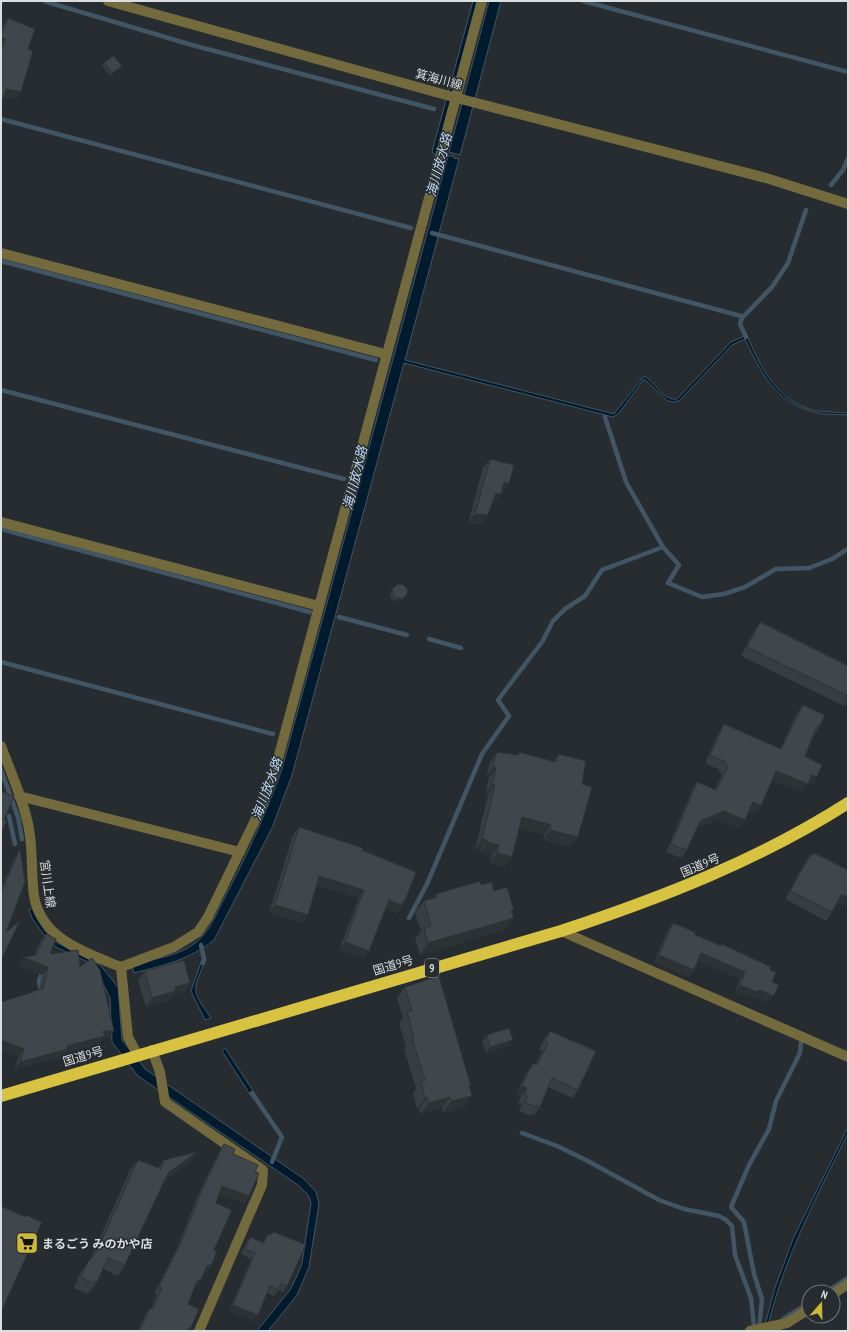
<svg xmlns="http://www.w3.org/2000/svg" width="849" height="1332" viewBox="0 0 849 1332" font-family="'PT Sans Narrow','Noto Sans JP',sans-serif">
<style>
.water{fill:#001a2e;stroke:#425564}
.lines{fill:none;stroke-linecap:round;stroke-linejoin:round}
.stream{stroke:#425564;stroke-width:4.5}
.minor{stroke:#736b3d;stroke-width:10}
.highway{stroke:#d7c241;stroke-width:12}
.wall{fill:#373d41}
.shaded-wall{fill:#2d3235}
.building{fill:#40474c;stroke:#2d3235}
.labels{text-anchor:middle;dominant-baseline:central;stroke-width:3;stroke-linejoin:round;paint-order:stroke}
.shield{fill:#272c31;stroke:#a5a9ad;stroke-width:1}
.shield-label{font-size:11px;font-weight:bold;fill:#dbdfe2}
.street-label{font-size:12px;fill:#dbdfe2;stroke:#272c31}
.poi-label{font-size:12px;font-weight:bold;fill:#dbdfe2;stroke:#272c31;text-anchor:start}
.water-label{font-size:13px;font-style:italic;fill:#bfdcf5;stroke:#272c31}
</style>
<rect width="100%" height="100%" fill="#272c31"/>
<g class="water">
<polygon points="473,1 477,1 436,155 432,152"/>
<polygon points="489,1 501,1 460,155 449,152"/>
<path d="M448,156H454V158L459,159L405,360L614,414L644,376C655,382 663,401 677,399L731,342L747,335C760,368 779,404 817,411C827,412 838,412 848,413V415C837,414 825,415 814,412C774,402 761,372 745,339L732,345L679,401L673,402L668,401L644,379L619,413L613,417L404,363L292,775L272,828L214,940C189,960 164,965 134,973L132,967L137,963C154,959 176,956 191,946C209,935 216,914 225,897C247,855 266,814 282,769Z"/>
<polygon points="32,908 45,931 54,941 100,965 118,987 122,1040 145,1069 304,1179 316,1192 319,1204 309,1267 297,1295 268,1331 257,1331 290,1290 296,1278 302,1264 311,1203 308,1195 298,1185 138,1076 112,1042 110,998 98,973 88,962 56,947 47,939 32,918 29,910"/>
<path d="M203,957L206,958C193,992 190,988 211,1018L205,1020L191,991Z"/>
<polygon points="225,1048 257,1097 253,1099 222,1051"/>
<path d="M848,1127V1133C817,1196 785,1256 768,1325H765L775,1288L793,1239Z"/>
</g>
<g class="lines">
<g class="stream">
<polyline points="44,1 192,45 434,109"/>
<polyline points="583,1 848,72"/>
<polyline points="1,119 411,228"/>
<polyline points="831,185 843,170 848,158"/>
<polyline points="432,233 741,316"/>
<polyline points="1,261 376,360"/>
<polyline points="746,337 740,324 742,318 772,287 788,263 806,210"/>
<polyline points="1,390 344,479"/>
<polyline points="605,417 626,482 663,547 679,565 668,583 702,597 724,594 745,587 776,569 809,568 832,559 848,549"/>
<polyline points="1,529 310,612"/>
<polyline points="339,617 407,635"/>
<polyline points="429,639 461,648"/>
<polyline points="1,662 273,734"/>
<polyline points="1,770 18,817 22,839"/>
<polyline points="9,816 15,844"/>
<polyline points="409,918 427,884 482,754 509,716 498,700 542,642 553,621 565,609 585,596 602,570 663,547"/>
<polyline points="201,945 204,959 203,963"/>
<polyline points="41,993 39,981 43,970"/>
<polyline points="252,1093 282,1137 272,1162"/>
<polyline points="522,1133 557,1146 586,1160 659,1200 684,1209 719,1216 726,1220 732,1226 735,1255 751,1298 754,1326"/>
<polyline points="826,1292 848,1278"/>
<polyline points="759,1329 762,1299 754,1274 744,1222 731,1207 749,1165 769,1129 776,1101 800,1053 801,1042"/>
<polyline points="779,1331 783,1319 809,1303"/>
</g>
<g class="minor">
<polyline points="108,1 457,98 766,178 848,204"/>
<polyline points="1,253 385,354"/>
<polyline points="1,522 319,606"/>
<path d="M1,746C11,773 24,801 29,829C33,851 31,874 34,896C41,939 86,953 121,967L128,1037L137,1054"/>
<polyline points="19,796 240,852"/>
<polyline points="561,931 848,1057"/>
<polyline points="121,967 174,947 198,932 208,917 262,806 279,755 482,1"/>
<polyline points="152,1050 160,1072 165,1102 263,1170 262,1185 199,1331"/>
<polyline points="833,1294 848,1284"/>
<polyline points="750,1331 787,1323 809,1309"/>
</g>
<path class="highway" d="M1,1096L561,931C661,898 759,860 848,803"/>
</g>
<g class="wall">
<polygon points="8,18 28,49 16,99 3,97 1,105 1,30 3,25"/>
<polygon points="104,62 122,66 120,69 110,76 102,65"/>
<polygon points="490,459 503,493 501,492 495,503 492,502 481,524 468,523 483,468"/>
<polygon points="393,588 406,596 404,599 400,602 395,601 390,597 391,591"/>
<polygon points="760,622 848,666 848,700 844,706 741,656 754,631"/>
<polygon points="803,705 819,727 814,736 805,756 812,785 808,784 802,792 772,780 755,814 749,811 745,820 739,828 718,820 697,828 687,850 681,858 666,852 692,790 697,782 715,789 722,774 719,772 720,770 705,763 719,732 724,724 780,749 797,713"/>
<polygon points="497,752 517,755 519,752 554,761 559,754 582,784 578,837 571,847 543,840 544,835 519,828 512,857 505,867 490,863 492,855 480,852 480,850 475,849 488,795 485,794 489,778 486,777 490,762"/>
<polygon points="299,827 362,850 405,901 396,913 386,909 369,951 364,959 339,950 359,898 317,885 308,915 302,923 269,913 293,835"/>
<polygon points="20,849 6,932 1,960 1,889 15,857"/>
<polygon points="814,853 836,904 832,912 826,921 787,900 786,897 805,862 811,854 813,855"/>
<polygon points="481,885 494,891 512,913 514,918 505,930 420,955 415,939 421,931 415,913 424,901 434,898 436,894"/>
<polygon points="673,923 694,934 720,945 722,944 770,970 772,982 769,1003 755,997 753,999 735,992 740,979 698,961 694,970 689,977 654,962 668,930"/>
<polygon points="46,934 50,954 80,967 114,1031 109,1038 103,1038 99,1044 65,1053 62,1057 14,1069 19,1057 1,1050 1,1002 32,993 33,991 39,990 42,975 18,965 34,956 40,942"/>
<polygon points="145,971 190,983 184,992 174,994 170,1000 146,1007 138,980"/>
<polygon points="405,987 469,1088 464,1107 443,1113 442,1108 421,1114 419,1109 417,1109 413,1093 416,1088 404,1049 406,1047 399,1023 403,1018 397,998"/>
<polygon points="550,1031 578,1090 572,1098 548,1087 540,1107 534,1115 531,1114 530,1116 519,1111 522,1105 518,1103 521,1097 516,1094 527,1072 533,1063 536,1064 542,1051 539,1050 544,1039"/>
<polygon points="487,1035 513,1040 508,1046 486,1053 482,1041"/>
<polygon points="224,1144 233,1154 255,1172 249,1196 244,1203 219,1194 216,1203 214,1250 207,1272 204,1273 201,1280 196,1287 194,1288 188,1304 190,1329 188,1331 138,1331 145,1315 150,1308 151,1309 157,1295 154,1294 177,1248 197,1197 219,1152"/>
<polygon points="197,1152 189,1163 164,1181 125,1265 118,1276 103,1269 97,1282 90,1292 88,1292 87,1294 74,1288 80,1273 90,1260 130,1170 138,1160 158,1168 164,1160"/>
<polygon points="267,1235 287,1286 283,1292 279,1290 274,1296 267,1293 254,1321 229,1311 251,1259 241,1254 246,1243 250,1237 263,1243"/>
</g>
<g class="shaded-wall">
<polygon points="1,37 5,39 1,44"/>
<polygon points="122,66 120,69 110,76 112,73"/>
<polygon points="6,89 21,92 16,99 1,96"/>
<polygon points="504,482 509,484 503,493 498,491"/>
<polygon points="496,493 501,494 495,503 489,502"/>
<polygon points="475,514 488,515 481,524 468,523"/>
<polygon points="406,596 404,599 400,602 395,601 397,598"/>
<polygon points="493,767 496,768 489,778 486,777"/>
<polygon points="776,771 808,784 802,792 771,780"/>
<polygon points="812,775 817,777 812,785 806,783"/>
<polygon points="492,784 495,785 488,795 485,794"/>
<polygon points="753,802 761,806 755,814 747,810"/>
<polygon points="724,811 745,820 739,828 718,820 694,829 700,821"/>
<polygon points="522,817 551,825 544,835 515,827"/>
<polygon points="550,830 578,837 571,847 543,840"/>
<polygon points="482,839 487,840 480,850 475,849"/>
<polygon points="487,842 499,845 492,855 480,852"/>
<polygon points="497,853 512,857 505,867 490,863"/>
<polygon points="319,876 364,890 359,898 314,884"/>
<polygon points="841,895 848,897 848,906 835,904"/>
<polygon points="389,900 401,905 396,913 383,908"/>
<polygon points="275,905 308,915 302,923 269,913"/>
<polygon points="514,910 507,920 514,918 505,930 420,955 428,943"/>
<polygon points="345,942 369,951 364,959 339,950"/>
<polygon points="701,953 745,972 740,979 696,960"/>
<polygon points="659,955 694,970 689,977 654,962"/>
<polygon points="23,957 48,967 42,975 18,965"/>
<polygon points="190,983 184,992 174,994 170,1000 146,1007 152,998 175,987"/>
<polygon points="740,985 759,990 774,996 769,1003 755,997 753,999 735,992"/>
<polygon points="103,1031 114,1031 109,1038 103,1038 99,1044 65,1053 62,1057 14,1069 20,1062 67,1046"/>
<polygon points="1,1040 24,1049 19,1057 1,1050"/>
<polygon points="513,1040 508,1046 486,1053 490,1047"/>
<polygon points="522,1086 527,1088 521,1097 516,1094"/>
<polygon points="472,1096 464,1107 443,1113 451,1101"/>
<polygon points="427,1097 419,1109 417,1109 425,1098"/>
<polygon points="450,1097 442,1108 421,1114 429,1103"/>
<polygon points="197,1152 189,1163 161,1184 168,1173"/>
<polygon points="222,1186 249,1196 244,1203 217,1194"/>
<polygon points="212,1264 207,1272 202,1274 207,1266"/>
<polygon points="201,1280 196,1287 192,1288 197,1281"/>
<polygon points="233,1305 258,1315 254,1321 229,1311"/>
</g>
<g class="building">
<polygon points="1,1 4,1 3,4 1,3"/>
<polygon points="8,18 35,29 28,49 33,51 21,92 6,89 1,105 1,53 5,39 1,37 1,36"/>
<polygon points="114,56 122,66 112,73 104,62"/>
<polygon points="490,459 514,465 509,484 504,482 501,494 496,493 488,515 475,514"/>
<polygon points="398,584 404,585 408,590 406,596 402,599 397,598 392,594 393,588"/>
<polygon points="760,622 848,666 848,696 747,647"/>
<polygon points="803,705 825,715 819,727 817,726 805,756 822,765 817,777 812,775 808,784 776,771 761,806 753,802 745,820 724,811 700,821 687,850 671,844 697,782 716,790 728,766 724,764 726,762 710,755 724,724 781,749"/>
<polygon points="497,752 518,755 519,752 556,762 559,754 586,761 582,784 592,787 578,837 550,830 551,825 522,817 512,857 497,853 499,845 487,842 487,840 482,839 495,785 492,784 496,768 493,767"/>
<polygon points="1,791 14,797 4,820 7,821 1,833"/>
<polygon points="299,827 363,848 362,850 416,872 405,901 403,900 401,905 389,900 369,951 345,942 364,890 319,876 308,915 275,905"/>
<polygon points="20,849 25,882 6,932 20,921 1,960 1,893"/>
<polygon points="814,853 848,870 848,897 841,895 832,912 792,892 791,889 811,854 813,855"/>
<polygon points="480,881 481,885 492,882 494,891 507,887 514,910 511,911 514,918 428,943 424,928 431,926 424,901 437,897 436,894"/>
<polygon points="673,923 695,932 694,934 721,946 722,944 771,967 770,970 776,972 772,982 779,985 774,996 759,990 758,992 740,985 745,972 701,953 694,970 659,955"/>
<polygon points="46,934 56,939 50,954 78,950 80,967 92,958 100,970 114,1031 103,1031 105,1036 67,1046 68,1049 20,1062 24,1049 1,1040 1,1002 33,992 33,991 43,989 48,967 23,957 36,955"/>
<polygon points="184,960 190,983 175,987 176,991 152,998 145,971"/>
<polygon points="439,976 471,1086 469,1086 472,1096 451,1101 450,1097 429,1103 427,1097 425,1098 421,1082 425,1080 412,1038 414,1037 407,1012 412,1011 405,987"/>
<polygon points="509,1028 513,1040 490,1047 487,1035"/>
<polygon points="550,1031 596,1051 578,1090 552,1078 540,1107 537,1105 536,1107 525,1102 528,1096 524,1095 527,1088 522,1086 533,1063 537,1065 548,1043 545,1041"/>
<polygon points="224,1144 235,1149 233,1154 258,1165 255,1172 259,1174 249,1196 222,1186 216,1203 232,1210 214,1250 217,1251 212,1264 207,1266 201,1280 197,1281 188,1304 199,1309 190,1329 188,1328 187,1331 140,1331 150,1308 153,1309 162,1288 159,1286 182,1240 202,1190"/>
<polygon points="197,1152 168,1173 125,1265 108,1258 97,1282 95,1281 94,1284 81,1277 87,1263 96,1253 138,1160 161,1169 164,1160"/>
<polygon points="1,1206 25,1217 26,1215 42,1222 1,1312"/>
<polygon points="274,1232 306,1245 287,1286 282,1283 278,1290 270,1286 258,1315 233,1305 255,1253 245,1249 250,1237 264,1243 267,1235 270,1235"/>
</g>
<defs>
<g id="supermarket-square" transform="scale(1.15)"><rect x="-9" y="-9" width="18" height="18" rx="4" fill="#cdb938" stroke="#272c31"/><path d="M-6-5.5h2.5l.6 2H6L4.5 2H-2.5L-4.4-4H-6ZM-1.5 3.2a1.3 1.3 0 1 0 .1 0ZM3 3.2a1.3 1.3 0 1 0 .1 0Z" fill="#111"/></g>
</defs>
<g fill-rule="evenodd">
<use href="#supermarket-square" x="27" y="1243"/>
</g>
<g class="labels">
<rect class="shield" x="425" y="959" width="14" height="18" rx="3"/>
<g class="shield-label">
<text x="432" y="968">9</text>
</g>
<g class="street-label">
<text transform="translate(439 79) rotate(15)">箕海川線</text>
<text transform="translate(700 865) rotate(-23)">国道9号</text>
<text transform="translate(48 884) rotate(82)">宮川上線</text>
<text transform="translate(393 965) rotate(-17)">国道9号</text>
<text transform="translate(83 1056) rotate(-17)">国道9号</text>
</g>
<g class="poi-label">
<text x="42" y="1243">まるごう みのかや店</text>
</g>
<g class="water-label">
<text transform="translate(439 165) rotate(-75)">海川放水路</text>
<text transform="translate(355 478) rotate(-76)">海川放水路</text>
<text transform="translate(267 789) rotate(-70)">海川放水路</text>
</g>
</g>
<rect width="849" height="1332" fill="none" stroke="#dbdfe2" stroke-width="4"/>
<g transform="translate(821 1304) rotate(20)"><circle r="19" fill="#272c31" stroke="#6f7478"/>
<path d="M0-3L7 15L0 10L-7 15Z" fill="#cdb938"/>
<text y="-6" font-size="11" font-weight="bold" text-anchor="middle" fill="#dbdfe2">N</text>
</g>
</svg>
